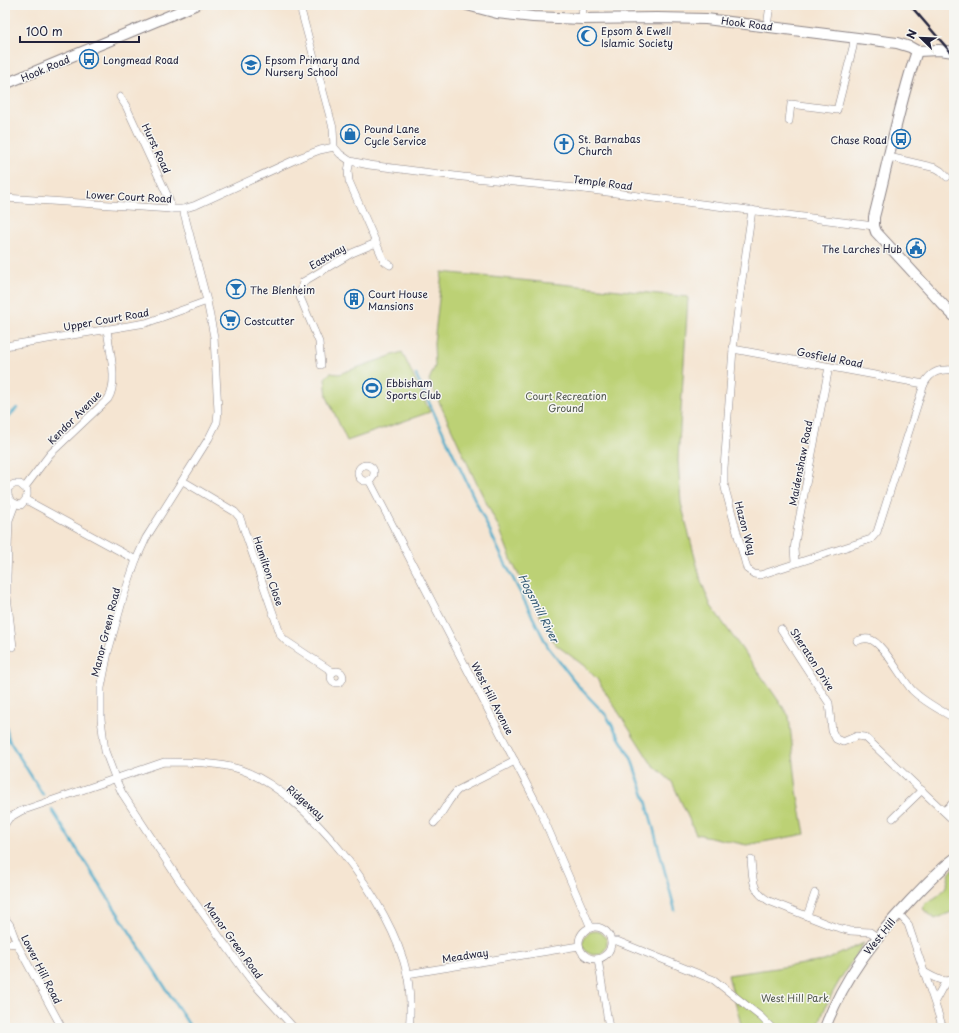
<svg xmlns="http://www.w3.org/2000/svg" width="959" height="1033" viewBox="0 0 959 1033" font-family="'Playpen Sans',sans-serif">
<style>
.green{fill:#bcd175;stroke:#6f7a58}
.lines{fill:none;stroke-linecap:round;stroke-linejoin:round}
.stream{stroke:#4cabca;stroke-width:2.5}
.street-casing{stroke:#8c8486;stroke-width:8}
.secondary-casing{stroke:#8c8486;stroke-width:12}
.street{stroke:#fff;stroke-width:7}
.secondary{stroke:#fff;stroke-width:10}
.rail{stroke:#22223b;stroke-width:2.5}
.labels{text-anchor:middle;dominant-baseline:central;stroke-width:3;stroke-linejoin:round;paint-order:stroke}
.street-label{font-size:10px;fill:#22223b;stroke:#f6f6f2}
.poi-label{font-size:10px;fill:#22223b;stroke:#f6f6f2;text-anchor:start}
.park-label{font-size:10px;fill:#50574c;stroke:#f6f6f2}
.water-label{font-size:11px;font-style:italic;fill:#335974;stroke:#f6f6f2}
</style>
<rect width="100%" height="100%" fill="#f6f6f2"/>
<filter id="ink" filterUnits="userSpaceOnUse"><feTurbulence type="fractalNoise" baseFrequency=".025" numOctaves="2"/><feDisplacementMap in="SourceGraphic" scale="8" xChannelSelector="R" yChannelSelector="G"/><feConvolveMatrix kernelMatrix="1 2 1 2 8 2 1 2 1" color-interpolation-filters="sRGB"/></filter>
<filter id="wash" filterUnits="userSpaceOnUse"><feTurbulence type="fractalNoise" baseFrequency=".012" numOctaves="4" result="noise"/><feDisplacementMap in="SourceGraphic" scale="16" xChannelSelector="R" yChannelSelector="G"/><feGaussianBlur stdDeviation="0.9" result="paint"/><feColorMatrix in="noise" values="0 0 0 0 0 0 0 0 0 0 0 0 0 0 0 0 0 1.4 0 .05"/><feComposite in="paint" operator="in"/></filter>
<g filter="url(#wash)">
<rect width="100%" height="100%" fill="#f5e5d2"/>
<g class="green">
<polygon points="442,272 688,297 678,460 681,503 701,581 711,606 767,684 789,716 797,791 805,834 747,845 696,834 672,782 651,763 597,679 583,665 555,644 513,564 500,530 476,482 429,380 435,366 434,343"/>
<polygon points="402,352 430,412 347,441 327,397 325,378 330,373 339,374"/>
<path d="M954,868V911L935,919L923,909L925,903C934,899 942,894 946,886C949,880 948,872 954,868Z"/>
<circle cx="595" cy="943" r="12"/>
<path d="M864,943C844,972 829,995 817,1028H742L728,975L824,961Z"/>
</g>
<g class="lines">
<g class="stream">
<polyline points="416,375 502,557 548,647 580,688 606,715 631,758 647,804 675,910"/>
<polyline points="5,420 17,408"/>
<polyline points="5,723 9,740 43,795"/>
<polyline points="52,810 191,1028"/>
</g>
</g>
</g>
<g filter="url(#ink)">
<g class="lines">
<g class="street-casing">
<g id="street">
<polyline points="302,5 301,10 333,128 334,147 340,154 350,161 369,165 463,177 576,188 874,226"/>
<polyline points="582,19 583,5"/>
<polyline points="767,26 770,5"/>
<polyline points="120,97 126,106 169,199 171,209"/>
<polyline points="789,121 791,104 837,110 853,47 854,37"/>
<polyline points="889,157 936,168 941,171 947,177"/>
<polyline points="350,161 348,171 349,181 384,261 390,265"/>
<polyline points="5,198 171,209 183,209 196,205 301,157 320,150 334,147"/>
<polyline points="183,209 207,301 214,337 218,411 217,422 209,438 146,538 136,560 124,595 108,652 101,688 101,719 105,751 116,780 122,793 181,883 242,968 255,985 294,1028"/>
<path d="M752,210L739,301L733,349L724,468V483L726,492L747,569L754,574L760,575L871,539L877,532L924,384C931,371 940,369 954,370"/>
<polyline points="5,346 146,323 207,301"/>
<polyline points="733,349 924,384"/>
<polyline points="321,365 319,342 300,297 303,282 352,253 376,243"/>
<circle cx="366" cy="473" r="8"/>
<polyline points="369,480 539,808 591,928"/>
<polyline points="183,481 235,512 240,518 281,636 286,641 333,672"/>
<path d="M14,484H20L27,490C28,497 26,500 21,505C10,503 7,498 8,488Z"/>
<path d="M25,487L50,454L108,399C119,382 109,349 107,329"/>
<polyline points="26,500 136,560"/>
<polyline points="795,562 794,549 798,525 829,367"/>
<polyline points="781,629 829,703 832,731 836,739 843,742 857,736 865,737 954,821"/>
<path d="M857,641C861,639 864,638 869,639C883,642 901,678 912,690C924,702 940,710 954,718"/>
<polyline points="13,647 7,596 7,576 9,520 15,504"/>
<circle cx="337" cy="677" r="6"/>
<polyline points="944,811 954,802"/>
<polyline points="893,818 922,790"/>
<path d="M434,823C443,813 449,798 458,790L515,761"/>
<path d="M5,824L9,818L21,811L164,762C189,762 215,762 239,769C308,792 392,904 407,974C410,986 411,1015 409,1028"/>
<path d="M751,860C753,878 751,891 769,901L832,926L850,931L870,932L877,937"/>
<polyline points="898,913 908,924 943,1028"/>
<polyline points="807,916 815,893"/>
<polyline points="5,918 10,925 17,944 62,1028"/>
<circle cx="595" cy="943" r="16"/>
<polyline points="611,941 617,941 714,980 761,1017 772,1028"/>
<polyline points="5,943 17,944"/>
<polyline points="598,959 609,1028"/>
<path d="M924,972C933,977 943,984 954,979"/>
<polyline points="407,974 579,946"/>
<polyline points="935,1001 943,986 950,981"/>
</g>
</g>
<g class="secondary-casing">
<g id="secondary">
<polyline points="467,5 497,13 533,17 582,19 657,18 706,19 897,43 910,47 917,51 939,50 954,52"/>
<path d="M917,51C899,104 888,163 874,217V226L876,232L946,308L954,316"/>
<polyline points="5,84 195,5"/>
<path d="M825,1028C843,979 874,939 910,901C924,886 938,871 954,859"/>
</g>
</g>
<use href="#street" class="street"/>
<use href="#secondary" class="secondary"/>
<polyline class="rail" points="910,5 954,56"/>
</g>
</g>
<defs>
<g id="mosque-ring" transform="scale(1)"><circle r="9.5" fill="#f6f6f2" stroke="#1f6fb2" stroke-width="1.5"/><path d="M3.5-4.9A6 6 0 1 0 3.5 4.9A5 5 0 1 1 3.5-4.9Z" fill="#1f6fb2"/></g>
<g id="bus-ring" transform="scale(1)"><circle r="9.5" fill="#f6f6f2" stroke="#1f6fb2" stroke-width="1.5"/><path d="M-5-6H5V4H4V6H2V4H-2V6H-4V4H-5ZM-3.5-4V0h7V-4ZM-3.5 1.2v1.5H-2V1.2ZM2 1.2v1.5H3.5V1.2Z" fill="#1f6fb2"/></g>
<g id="school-ring" transform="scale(1)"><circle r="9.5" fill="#f6f6f2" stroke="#1f6fb2" stroke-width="1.5"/><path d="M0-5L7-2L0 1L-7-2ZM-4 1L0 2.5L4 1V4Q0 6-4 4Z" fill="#1f6fb2"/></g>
<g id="shop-ring" transform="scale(1)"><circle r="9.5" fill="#f6f6f2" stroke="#1f6fb2" stroke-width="1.5"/><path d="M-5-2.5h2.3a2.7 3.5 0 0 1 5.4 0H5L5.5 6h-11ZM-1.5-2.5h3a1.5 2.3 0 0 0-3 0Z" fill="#1f6fb2"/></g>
<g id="church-ring" transform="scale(1)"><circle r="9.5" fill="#f6f6f2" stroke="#1f6fb2" stroke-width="1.5"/><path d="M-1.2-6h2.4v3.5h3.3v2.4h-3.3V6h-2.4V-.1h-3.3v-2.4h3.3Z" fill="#1f6fb2"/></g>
<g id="civic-ring" transform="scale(1)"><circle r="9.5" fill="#f6f6f2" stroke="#1f6fb2" stroke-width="1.5"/><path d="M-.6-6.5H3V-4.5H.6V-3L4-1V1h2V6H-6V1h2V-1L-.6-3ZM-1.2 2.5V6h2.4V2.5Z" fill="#1f6fb2"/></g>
<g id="bar-ring" transform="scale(1)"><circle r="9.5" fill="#f6f6f2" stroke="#1f6fb2" stroke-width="1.5"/><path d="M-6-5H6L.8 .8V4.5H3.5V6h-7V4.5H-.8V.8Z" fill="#1f6fb2"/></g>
<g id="building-ring" transform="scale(1)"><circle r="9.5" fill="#f6f6f2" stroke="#1f6fb2" stroke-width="1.5"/><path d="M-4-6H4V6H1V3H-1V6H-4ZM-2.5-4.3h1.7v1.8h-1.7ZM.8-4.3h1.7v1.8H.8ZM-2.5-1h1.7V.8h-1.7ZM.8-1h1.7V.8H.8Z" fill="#1f6fb2"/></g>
<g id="supermarket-ring" transform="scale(1)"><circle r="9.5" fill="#f6f6f2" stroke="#1f6fb2" stroke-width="1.5"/><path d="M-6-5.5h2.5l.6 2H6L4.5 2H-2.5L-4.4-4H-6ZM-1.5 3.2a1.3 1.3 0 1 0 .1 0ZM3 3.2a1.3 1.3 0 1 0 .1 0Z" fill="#1f6fb2"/></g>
<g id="stadium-ring" transform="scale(1)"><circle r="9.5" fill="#f6f6f2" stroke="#1f6fb2" stroke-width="1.5"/><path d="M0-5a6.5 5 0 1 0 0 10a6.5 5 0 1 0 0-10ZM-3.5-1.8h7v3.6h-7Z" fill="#1f6fb2"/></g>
</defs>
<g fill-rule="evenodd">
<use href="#mosque-ring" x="587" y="36"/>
<use href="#bus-ring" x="89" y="59"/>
<use href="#school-ring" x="251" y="65"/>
<use href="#shop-ring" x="350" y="134"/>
<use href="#bus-ring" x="901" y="139"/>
<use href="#church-ring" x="564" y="144"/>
<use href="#civic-ring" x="916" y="248"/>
<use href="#bar-ring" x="236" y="289"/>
<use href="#building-ring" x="354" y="299"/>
<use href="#supermarket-ring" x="230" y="320"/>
<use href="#stadium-ring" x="372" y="388"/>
</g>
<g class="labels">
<g class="street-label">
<text transform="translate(747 23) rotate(7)">Hook Road</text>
<text transform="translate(45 68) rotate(-23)">Hook Road</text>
<text transform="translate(157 148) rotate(65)">Hurst Road</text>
<text transform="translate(603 182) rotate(7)">Temple Road</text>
<text transform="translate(129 196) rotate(3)">Lower Court Road</text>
<text transform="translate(327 256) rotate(-30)">Eastway</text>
<text transform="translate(106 319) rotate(-10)">Upper Court Road</text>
<text transform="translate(830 357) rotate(11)">Gosfield Road</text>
<text transform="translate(74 417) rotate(-45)">Kendor Avenue</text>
<text transform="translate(800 463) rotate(-79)">Maidenshaw Road</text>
<text transform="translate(746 528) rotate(75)">Hazon Way</text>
<text transform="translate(269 571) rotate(71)">Hamilton Close</text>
<text transform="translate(105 632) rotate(-76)">Manor Green Road</text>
<text transform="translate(813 659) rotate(57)">Sheraton Drive</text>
<text transform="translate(493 698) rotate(63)">West Hill Avenue</text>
<text transform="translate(306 802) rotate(41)">Ridgeway</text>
<text transform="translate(879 936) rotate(-51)">West Hill</text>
<text transform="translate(234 940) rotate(54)">Manor Green Road</text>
<text transform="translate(465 955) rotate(-9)">Meadway</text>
<text transform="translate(42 969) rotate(63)">Lower Hill Road</text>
</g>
<g class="poi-label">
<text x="601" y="30">Epsom &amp; Ewell<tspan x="601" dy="12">Islamic Society</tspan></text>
<text x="103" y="59">Longmead Road</text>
<text x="265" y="59">Epsom Primary and<tspan x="265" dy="12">Nursery School</tspan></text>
<text x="364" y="128">Pound Lane<tspan x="364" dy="12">Cycle Service</tspan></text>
<text x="578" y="138">St. Barnabas<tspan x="578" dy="12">Church</tspan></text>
<text x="887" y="139" text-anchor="end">Chase Road</text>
<text x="902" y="248" text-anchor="end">The Larches Hub</text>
<text x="250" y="289">The Blenheim</text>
<text x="368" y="293">Court House<tspan x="368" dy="12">Mansions</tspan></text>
<text x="244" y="320">Costcutter</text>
<text x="386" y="382">Ebbisham<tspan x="386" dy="12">Sports Club</tspan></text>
</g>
<g class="park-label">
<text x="566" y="395">Court Recreation<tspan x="566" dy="12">Ground</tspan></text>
<text x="795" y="997">West Hill Park</text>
</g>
<g class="water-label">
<text transform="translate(539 608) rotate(63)">Hogsmill River</text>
</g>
</g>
<rect width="959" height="1033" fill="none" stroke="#f6f6f2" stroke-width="20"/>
<g transform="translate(921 38) rotate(293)" stroke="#f6f6f2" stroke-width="3" paint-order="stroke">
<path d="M0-3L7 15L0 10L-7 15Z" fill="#22223b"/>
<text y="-6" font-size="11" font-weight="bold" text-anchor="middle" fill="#22223b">N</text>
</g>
<path d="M20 36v6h119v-6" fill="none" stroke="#22223b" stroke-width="2"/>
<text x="26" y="36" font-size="12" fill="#22223b" stroke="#f6f6f2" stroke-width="3" paint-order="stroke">100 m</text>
</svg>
